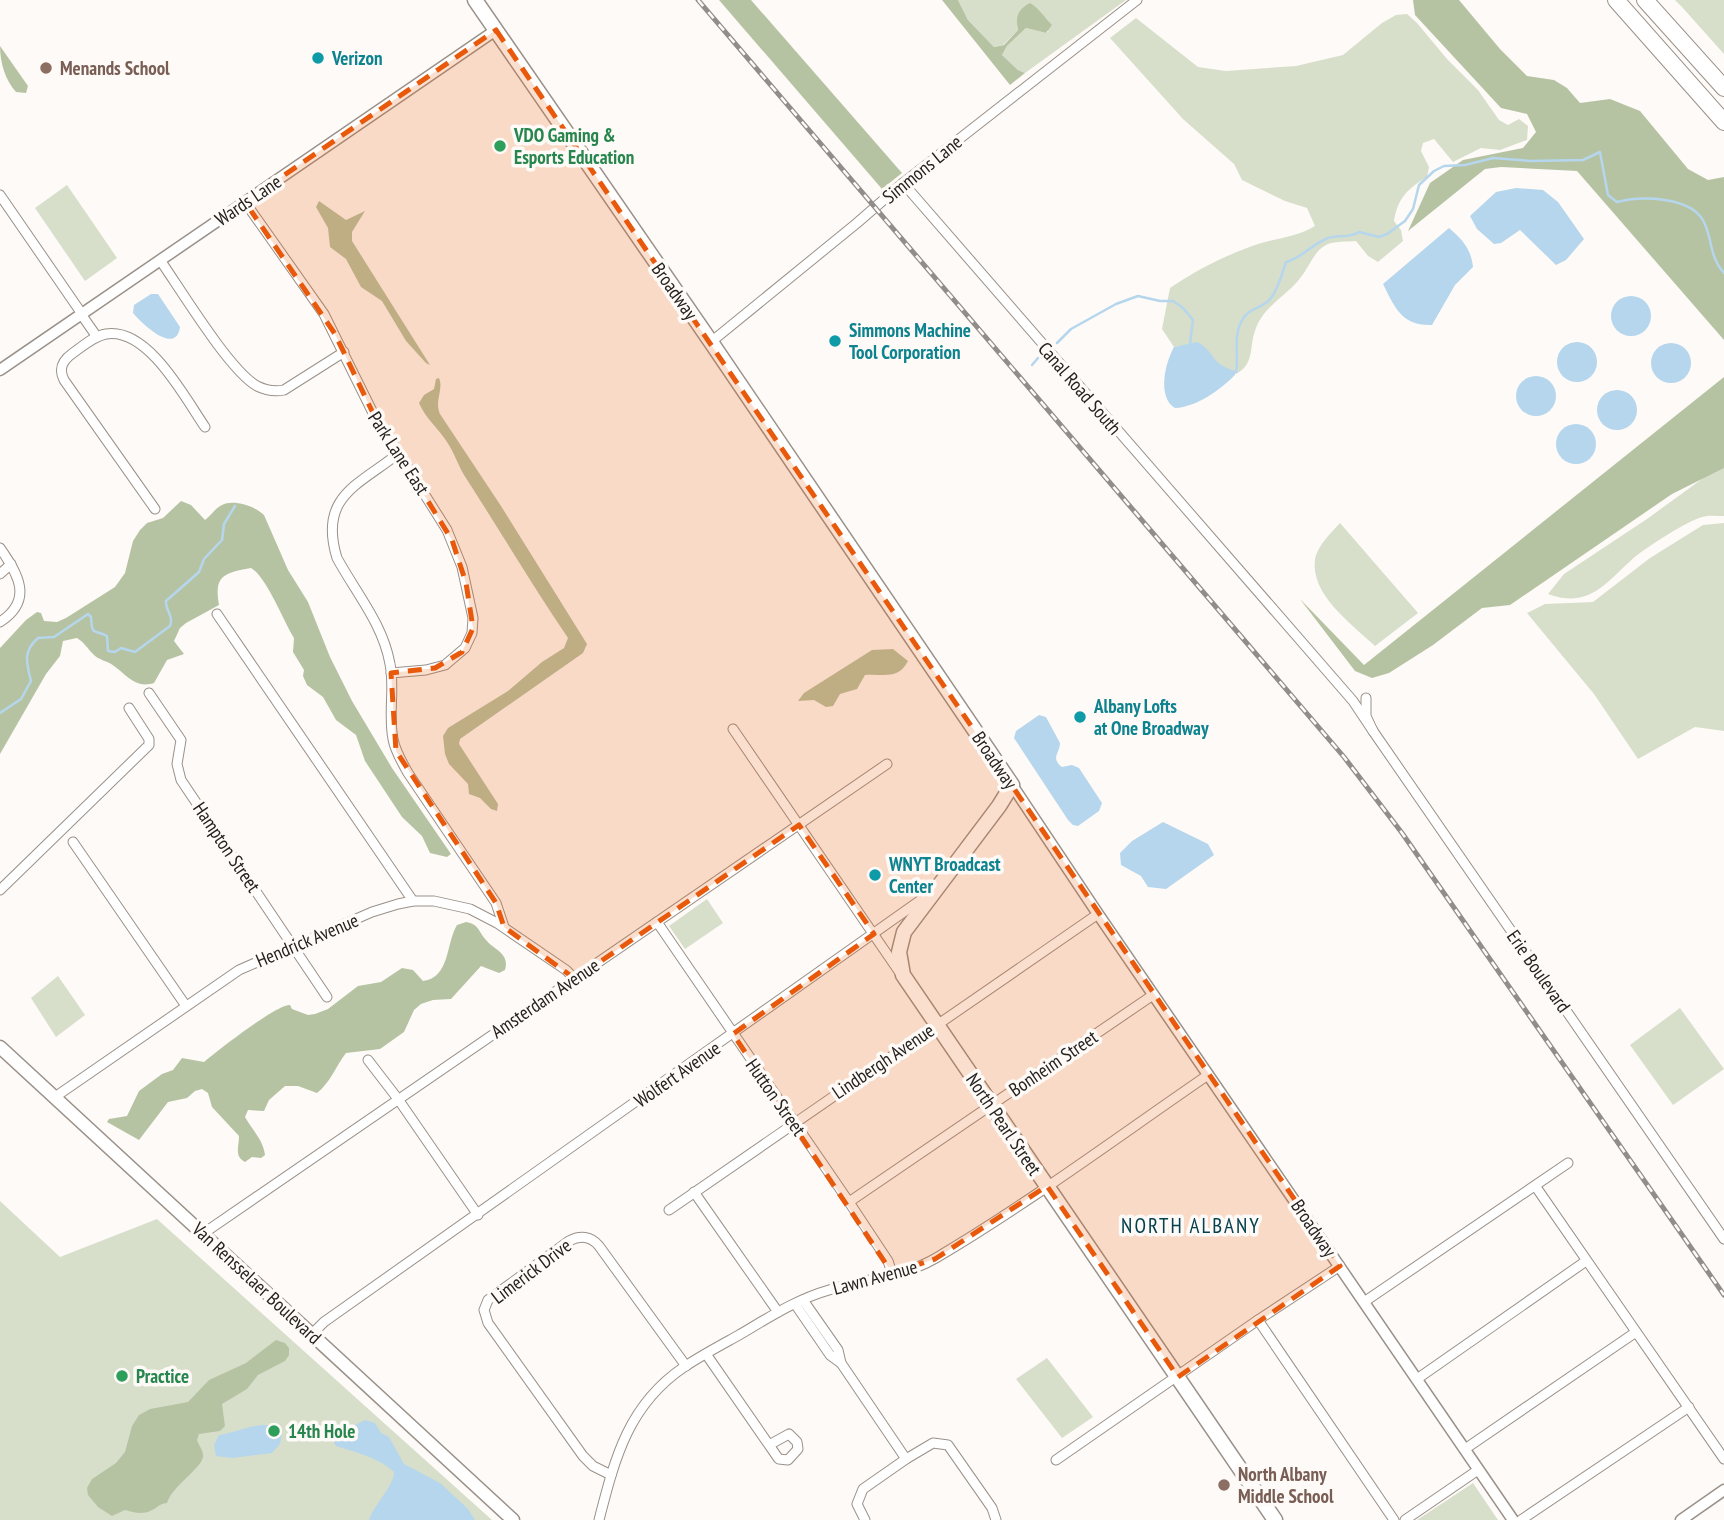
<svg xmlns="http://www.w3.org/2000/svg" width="1724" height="1520" viewBox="0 0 1724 1520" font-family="'PT Sans Narrow',sans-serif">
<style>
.green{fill:#d7dfcb}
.forest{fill:#b6c3a3}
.water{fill:#b5d6ec}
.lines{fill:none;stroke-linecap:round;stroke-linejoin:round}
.stream{stroke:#b5d6ec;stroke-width:2.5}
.minor-casing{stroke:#9a9189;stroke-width:11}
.tertiary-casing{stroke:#9a9189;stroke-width:13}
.secondary-casing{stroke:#9a9189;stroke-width:15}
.primary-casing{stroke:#9a9189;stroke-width:17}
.motorway-casing{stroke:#9a9189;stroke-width:18}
.minor{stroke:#fff;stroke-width:9}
.tertiary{stroke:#fff;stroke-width:10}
.secondary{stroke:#fff;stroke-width:12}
.primary{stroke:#fff;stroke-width:14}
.motorway{stroke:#fff;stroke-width:16}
.rail-casing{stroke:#908d8a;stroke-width:5}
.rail{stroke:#fefaf7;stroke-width:2.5;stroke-dasharray:8;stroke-linecap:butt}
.marked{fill:#e8590c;fill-opacity:0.2;stroke:#e8590c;stroke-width:5;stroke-dasharray:14 9;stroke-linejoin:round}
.culture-dot{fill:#0f9aa8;stroke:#fefaf7;stroke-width:2.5}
.education-dot{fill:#8d6e63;stroke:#fefaf7;stroke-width:2.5}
.leisure-dot{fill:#2e9e5b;stroke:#fefaf7;stroke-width:2.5}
.labels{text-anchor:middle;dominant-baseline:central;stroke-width:7;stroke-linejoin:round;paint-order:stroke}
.culture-label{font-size:19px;font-weight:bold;fill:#0d838f;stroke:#fefaf7;text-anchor:start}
.education-label{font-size:19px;font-weight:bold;fill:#785e54;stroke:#fefaf7;text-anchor:start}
.leisure-label{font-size:19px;font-weight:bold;fill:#27864d;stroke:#fefaf7;text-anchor:start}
.street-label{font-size:19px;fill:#24211e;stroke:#fefaf7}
.neighbourhood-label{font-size:21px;letter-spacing:2px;fill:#03414d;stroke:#fefaf7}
</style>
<rect width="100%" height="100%" fill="#fefaf7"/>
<g class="green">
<polygon points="958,0 1126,0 1025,73 1018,70 1002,55 1007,46 1026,28 1046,33 1049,31 1017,25 1018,30 1003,45 994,47 968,20"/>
<polygon points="1675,0 1724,0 1724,54 1682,7"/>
<path d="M1407,14L1417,23L1447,59L1478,90L1499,120L1508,125L1519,119L1528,126L1527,140L1500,150L1481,148L1453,162L1434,139L1423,143L1421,151L1429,167L1427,177C1408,188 1397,199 1394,221L1401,230L1403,241L1378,262L1368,256L1356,241C1347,242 1336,241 1328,244C1314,250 1310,266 1301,277C1287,296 1262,307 1255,331C1249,347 1255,364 1236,374C1231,369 1225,370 1220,366C1211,359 1208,348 1198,343L1174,347L1162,329L1170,288C1198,269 1226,255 1258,244C1277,238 1297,237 1315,226L1307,208L1285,201L1242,180L1234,164L1183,119L1110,38L1136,18L1198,67L1226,71L1296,66L1343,55L1382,23L1396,15Z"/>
<polygon points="67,185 117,258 85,281 35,208"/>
<path d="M1724,463V516C1717,516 1708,515 1702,517C1687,521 1649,546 1636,556C1607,581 1590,610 1548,594L1564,574L1647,519Z"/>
<path d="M1340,523L1418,613L1375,646C1352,624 1310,595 1315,559C1318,545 1331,533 1340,523Z"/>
<polygon points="1724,523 1724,731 1695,727 1638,759 1594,694 1527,613 1545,604 1593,602 1650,558 1703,525"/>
<polygon points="707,899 723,923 685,949 669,926"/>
<polygon points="58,976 85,1015 56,1037 31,998"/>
<polygon points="1680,1008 1724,1069 1673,1105 1630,1045"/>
<polygon points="0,1201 60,1257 157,1219 492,1520 0,1520"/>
<polygon points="1047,1358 1093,1417 1062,1438 1016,1379"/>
<polygon points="1473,1483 1498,1520 1417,1520"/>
</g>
<g class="forest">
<polygon points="719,0 751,0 902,173 882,189"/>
<path d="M942,0H958L968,20L994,47L1004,45L1018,30C1015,17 1018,9 1030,3C1039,8 1044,17 1052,25L1046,33L1026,28L1007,46L1002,55L1018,70L1025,73L1010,85Z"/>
<polygon points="1413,0 1459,0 1500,49 1527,76 1554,80 1567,88 1580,103 1610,99 1640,111 1688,169 1708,180 1724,177 1724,340 1577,171 1501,167 1485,169 1408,231 1430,183 1463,160 1523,148 1536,132 1527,114 1501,108 1415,15"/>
<path d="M0,46L28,86L26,93L16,92C5,80 0,62 0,46Z"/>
<polygon points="319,201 346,220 365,211 352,232 352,241 430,365 426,363 406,341 382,301 361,287 346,259 330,247 328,228 316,207"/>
<polygon points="1724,377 1724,468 1672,494 1510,605 1482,608 1433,645 1389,673 1372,678 1355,671 1300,599 1364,665"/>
<path d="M439,378C444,390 434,400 440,414L501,506L587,644L583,653L460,739L459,744L498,804L497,811L491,809L480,798L469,794L468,784L449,764L445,754L443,736L448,728L508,691L542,662L564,648L568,638C532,585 499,529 464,475C458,465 454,452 447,442C438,428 426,419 419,403L424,395L434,389L436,379Z"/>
<path d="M181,501L191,505L205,520C211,516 215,508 222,505C233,499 255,506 264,515L288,570L308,602L330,657L352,701L392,768L451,854L447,857L430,853L422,836L402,817L365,761L356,735L336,720L323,697L307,685L303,676L304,670L293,652L294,638C284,622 266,576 251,568C223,573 214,576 219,605L186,623L180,628L174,641L184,654L167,660L154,683C135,689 127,675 114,666C108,661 98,660 93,654C87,648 85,643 77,638L63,641L60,656L46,674L0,754V648L26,620L37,612L41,613L44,621L57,622L66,618L115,587L125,573L133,541L140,530L147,523L163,518Z"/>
<path d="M893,649L908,661C898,681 882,673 865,675L857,689L840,694L833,706L826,707L814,700L798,701L804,693L872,650Z"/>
<path d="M466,922C479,924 478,931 486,940C494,950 510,953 505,970L499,973L481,966L451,999L433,1000L421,1004L414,1010L404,1032L380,1049L346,1053C336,1066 330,1083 317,1093L298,1086H285L269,1100L264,1111L248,1110L245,1117C252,1130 263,1139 265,1155L261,1158L252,1157L245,1162C234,1156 239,1147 239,1136L212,1107L208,1093L202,1089L195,1091L187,1098L168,1102L139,1140L107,1122L109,1119L127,1116L139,1091L162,1074L173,1070L182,1058L204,1062C217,1051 277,1004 290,1005L292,1009L308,1015L315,1014L328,1009L358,986L381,982L402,968L413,970L423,981C450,978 446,943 457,925Z"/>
<path d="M276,1340L285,1343L289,1348V1355L285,1361L258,1375L247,1389L222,1404L225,1426L220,1431L199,1434L197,1440C199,1446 204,1451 203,1457C201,1469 173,1485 167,1503C158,1504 158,1508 150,1511C142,1515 132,1512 125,1510L112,1516L98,1507L88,1495L87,1488L92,1479L116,1463L125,1452L132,1426L139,1415L150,1409L188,1402L209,1380L246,1363Z"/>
</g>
<g class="water">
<polygon points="1516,188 1543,190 1558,202 1584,239 1566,260 1556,265 1520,230 1501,243 1494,244 1477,229 1470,216 1496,192"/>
<path d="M1449,228C1463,240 1471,249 1473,267L1455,285L1432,325C1402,326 1395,308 1383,284Z"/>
<path d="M151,294H158L180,327C176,356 142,324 133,313L134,305Z"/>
<circle cx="1631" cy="316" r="20"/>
<circle cx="1577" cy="362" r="20"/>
<path d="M1197,342C1215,351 1210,364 1235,371V375C1220,390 1197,407 1175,408C1157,397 1165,363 1174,347Z"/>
<circle cx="1671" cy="363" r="20"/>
<circle cx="1536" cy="396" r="20"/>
<circle cx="1617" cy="410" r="20"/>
<circle cx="1576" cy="444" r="20"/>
<path d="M1039,715L1046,717L1060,743C1060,753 1050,758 1062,767L1072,765L1079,768L1102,803L1099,811L1078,826L1073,825L1068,820L1014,738L1016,731Z"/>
<polygon points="1163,822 1208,844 1214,855 1166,889 1148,887 1141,876 1121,865 1120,853 1132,841"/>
<path d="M365,1420L375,1423L381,1433L389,1437L404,1464L440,1483L468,1509L475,1520H369C374,1505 395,1484 394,1472C378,1457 355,1452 336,1446L334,1443L340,1433Z"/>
<path d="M263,1425H269L282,1433L280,1444L272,1453L232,1458L216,1456L214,1445L219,1435C235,1433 247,1426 263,1425Z"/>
</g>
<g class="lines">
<g class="stream">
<polyline points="1057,343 1071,329 1116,304 1138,296 1160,301 1173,301 1183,308 1193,320 1190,343"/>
<polyline points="1032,365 1038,358"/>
<path d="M1236,372C1239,356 1233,338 1241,322C1249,306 1262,310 1271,298C1278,289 1282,274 1286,262C1302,258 1311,245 1326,239C1336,234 1349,239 1359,232L1379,237L1387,234L1405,221L1413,209L1419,185L1434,171L1444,166L1465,165L1493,158L1531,161L1583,160L1600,152L1608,195L1617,202C1641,196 1691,196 1704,222C1713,241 1709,256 1724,273"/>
<path d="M0,713L21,699L31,681C27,664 22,652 38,638L54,637L88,614L91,617C92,637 94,629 107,636L108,651L115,652L121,648L135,652L170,626C174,616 165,610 166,601L199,572L204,559L222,540L224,524L235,506"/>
</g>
<g class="minor-casing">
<g id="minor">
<polyline points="903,183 1353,701 1373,731"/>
<polyline points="0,195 82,314"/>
<polyline points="245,202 324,314 372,411 447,530 462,567 473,618 472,633 465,648 445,665 426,670 391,673"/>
<path d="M160,260C181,290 229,370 257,386C265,390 275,392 284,390L344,352"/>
<polyline points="81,314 97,337"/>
<polyline points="711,342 857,223 903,183 1137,0"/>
<path d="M399,453C359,485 318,496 337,558C356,593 383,624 390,664C395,688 388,714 393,739C395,751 402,762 408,773L496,903L504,927"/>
<path d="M155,509L64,380C58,368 63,360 73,353C83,346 94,336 106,334C148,327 185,398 205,427"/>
<path d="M0,548C18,574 34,600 0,622"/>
<polyline points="0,574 11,564"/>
<polyline points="217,614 413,901"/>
<polyline points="149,693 181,740 177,764 181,780 327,997"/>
<polyline points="1366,698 1366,716 1373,731 1724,1239"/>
<polyline points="733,729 900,973"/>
<polyline points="73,842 186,1006"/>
<polyline points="0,890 149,745 149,739 129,708"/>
<polyline points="657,922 849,1202 888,1261 892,1273"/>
<polyline points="368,1060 398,1099 478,1215"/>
<polyline points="55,1097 239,970 372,912 398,904 413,901 434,901 470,909 497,923 566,970 575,979"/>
<polyline points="1536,1187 1724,1459"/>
<polyline points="694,1192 778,1312"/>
<polyline points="849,1202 1153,995"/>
<polyline points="669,1210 1098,914"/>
<polyline points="204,1233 887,764"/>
<polyline points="803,1300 838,1350 841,1363"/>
<polyline points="1364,1302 1568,1163"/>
<polyline points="795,1304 830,1355 841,1363 906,1459 933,1443 948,1445 992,1508 996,1520"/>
<polyline points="1258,1320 1394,1520"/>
<polyline points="313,1333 324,1322 925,897"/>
<polyline points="706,1354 778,1458 779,1459 788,1460 798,1449 797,1442 789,1434 769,1445"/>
<polyline points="1417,1379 1586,1261"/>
<polyline points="1465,1449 1636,1332"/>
<polyline points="1056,1460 1258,1320 1340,1266"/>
<path d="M611,1475L593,1466L583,1456L488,1323L484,1310L488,1300L569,1241C580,1235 591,1236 599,1246L686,1366"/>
<path d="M599,1520C615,1458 628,1405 684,1367C702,1355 721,1345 739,1335C768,1318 797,1299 829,1290C864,1279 904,1277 936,1258C1029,1203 1119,1136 1208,1075"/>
<polyline points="865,1520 857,1504 863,1489 906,1459"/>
<polyline points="1405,1520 1478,1470"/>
<polyline points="1521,1520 1689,1407"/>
</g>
</g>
<g class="tertiary-casing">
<g id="tertiary">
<polyline points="0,370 496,30"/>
<polyline points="1012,785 1098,914 1513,1520"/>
<polyline points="1681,1520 1724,1490"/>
</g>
</g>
<g class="secondary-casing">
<polyline id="secondary" points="0,1047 513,1520"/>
</g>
<g class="primary-casing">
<polyline id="primary" points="475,0 711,342 1012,785 999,806 904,932 899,952 903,975 1275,1520"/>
</g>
<g class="motorway-casing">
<g id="motorway">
<polyline points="1616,0 1724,122"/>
<polyline points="1645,0 1724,88"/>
</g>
</g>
<use href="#minor" class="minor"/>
<use href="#tertiary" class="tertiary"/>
<use href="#secondary" class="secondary"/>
<use href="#primary" class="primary"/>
<use href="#motorway" class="motorway"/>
<g class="rail-casing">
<polyline id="rail" points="698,0 1344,757 1402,833 1724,1295"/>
</g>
<use href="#rail" class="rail"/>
</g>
<path class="marked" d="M496,30L1340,1266L1178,1377L1047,1186L935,1259L892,1273L733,1034L874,934L799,825L575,979L504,927L496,903L396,751L391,673L435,668L462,652L473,628L466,583L452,540L372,411L335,334L245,202Z"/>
<g class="culture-dot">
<circle cx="318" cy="58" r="7"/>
<circle cx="835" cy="341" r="7"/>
<circle cx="1080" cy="717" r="7"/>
<circle cx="875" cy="875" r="7"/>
</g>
<g class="education-dot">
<circle cx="46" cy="68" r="7"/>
<circle cx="1224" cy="1485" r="7"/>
</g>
<g class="leisure-dot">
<circle cx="500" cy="146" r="7"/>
<circle cx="122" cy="1376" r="7"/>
<circle cx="274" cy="1431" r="7"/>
</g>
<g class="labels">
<g class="culture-label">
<text x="332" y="58">Verizon</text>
<text x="849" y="330">Simmons Machine<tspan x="849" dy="22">Tool Corporation</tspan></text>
<text x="1094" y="706">Albany Lofts<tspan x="1094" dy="22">at One Broadway</tspan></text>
<text x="889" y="864">WNYT Broadcast<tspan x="889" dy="22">Center</tspan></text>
</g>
<g class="education-label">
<text x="60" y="68">Menands School</text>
<text x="1238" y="1474">North Albany<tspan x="1238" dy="22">Middle School</tspan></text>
</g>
<g class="leisure-label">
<text x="514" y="135">VDO Gaming &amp;<tspan x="514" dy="22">Esports Education</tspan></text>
<text x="136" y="1376">Practice</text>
<text x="288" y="1431">14th Hole</text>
</g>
<g class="street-label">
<text transform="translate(922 169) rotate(-39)">Simmons Lane</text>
<text transform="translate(248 200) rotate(-34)">Wards Lane</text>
<text transform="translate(675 291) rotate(55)">Broadway</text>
<text transform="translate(1080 388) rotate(49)">Canal Road South</text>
<text transform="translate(399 453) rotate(57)">Park Lane East</text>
<text transform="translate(995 760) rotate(56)">Broadway</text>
<text transform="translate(227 847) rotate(56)">Hampton Street</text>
<text transform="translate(307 940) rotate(-23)">Hendrick Avenue</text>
<text transform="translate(1539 971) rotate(55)">Erie Boulevard</text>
<text transform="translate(545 998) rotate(-34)">Amsterdam Avenue</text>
<text transform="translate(883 1061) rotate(-34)">Lindbergh Avenue</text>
<text transform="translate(1053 1063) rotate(-34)">Bonheim Street</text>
<text transform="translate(677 1074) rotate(-35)">Wolfert Avenue</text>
<text transform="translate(776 1097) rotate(55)">Hutton Street</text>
<text transform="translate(1004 1124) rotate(56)">North Pearl Street</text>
<text transform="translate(1314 1228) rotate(56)">Broadway</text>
<text transform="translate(531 1271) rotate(-37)">Limerick Drive</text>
<text transform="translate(875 1277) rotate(-15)">Lawn Avenue</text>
<text transform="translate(257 1283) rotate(43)">Van Rensselaer Boulevard</text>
</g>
<g class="neighbourhood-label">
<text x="1191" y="1225">NORTH ALBANY</text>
</g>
</g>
</svg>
